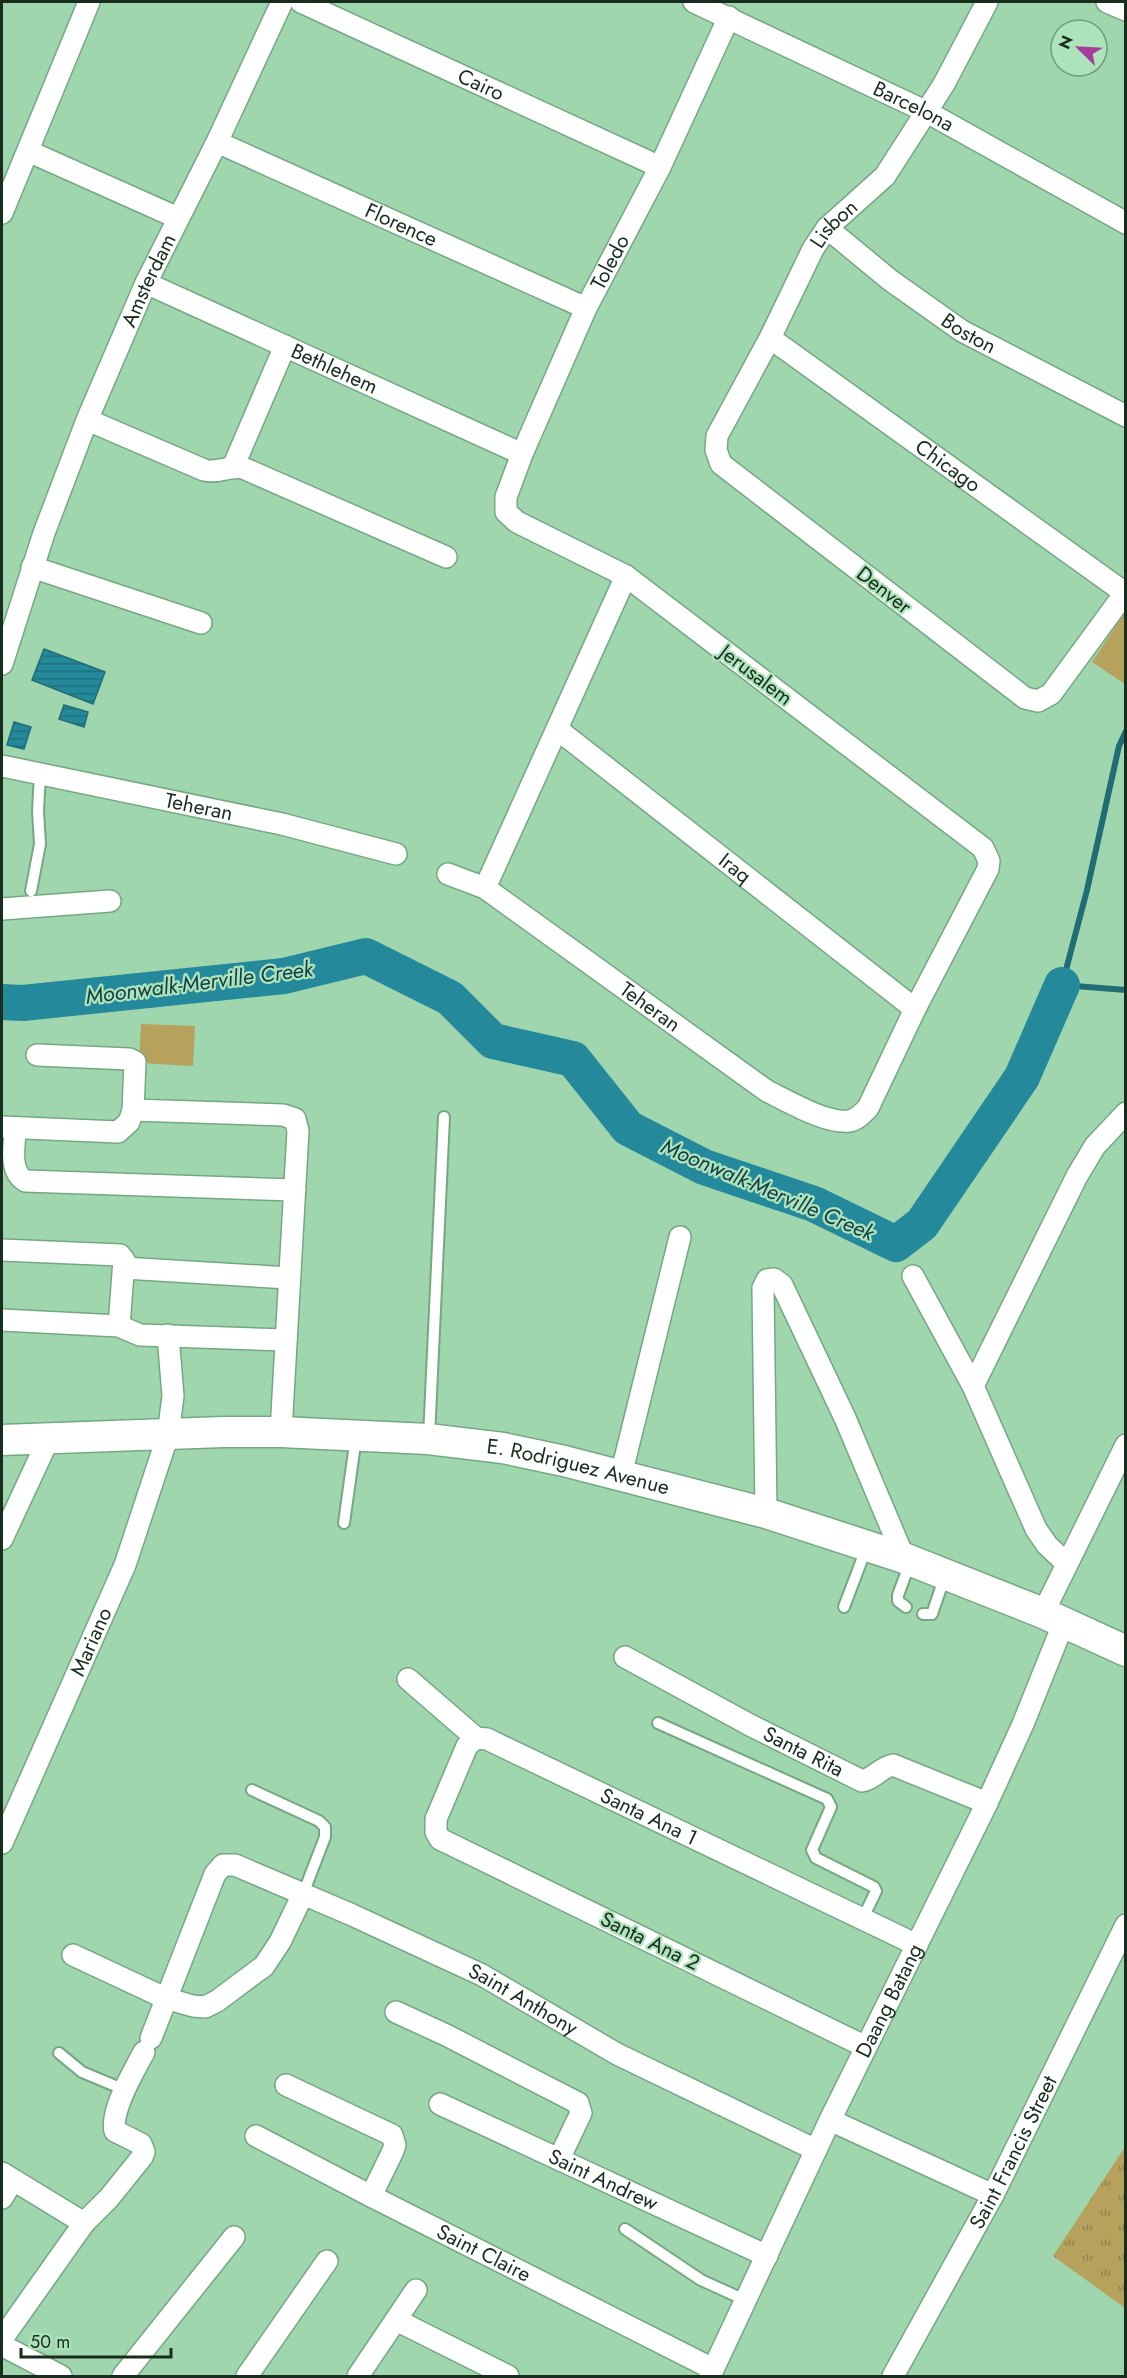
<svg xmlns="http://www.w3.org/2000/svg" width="1127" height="2378" viewBox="0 0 1127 2378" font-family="Jost,sans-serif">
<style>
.grass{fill:url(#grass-tufts)}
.park{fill:#b6a15d}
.water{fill:url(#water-rules);stroke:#206d76;stroke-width:1.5}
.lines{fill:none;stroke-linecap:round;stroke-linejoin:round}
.stream{stroke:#206d76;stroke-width:6}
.river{stroke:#24899b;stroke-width:36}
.lane-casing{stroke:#74a882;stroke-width:14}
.street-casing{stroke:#74a882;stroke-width:24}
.secondary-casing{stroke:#74a882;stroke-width:33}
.lane{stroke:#fff;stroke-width:10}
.street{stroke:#fff;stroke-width:21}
.secondary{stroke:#fff;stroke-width:30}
.labels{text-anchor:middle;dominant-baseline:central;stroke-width:4.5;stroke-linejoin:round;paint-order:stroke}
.street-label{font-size:21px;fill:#182d1e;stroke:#ade3bb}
.water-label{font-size:22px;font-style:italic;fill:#123e46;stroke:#ade3bb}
</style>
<defs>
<pattern id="grass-tufts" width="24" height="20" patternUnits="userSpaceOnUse" patternTransform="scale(1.5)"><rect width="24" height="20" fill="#b6a15d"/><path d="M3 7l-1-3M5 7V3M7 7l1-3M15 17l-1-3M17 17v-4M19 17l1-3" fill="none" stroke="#93844c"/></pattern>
<pattern id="water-rules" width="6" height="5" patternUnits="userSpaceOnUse" patternTransform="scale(1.5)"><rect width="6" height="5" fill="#24899b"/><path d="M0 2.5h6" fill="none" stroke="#1e707e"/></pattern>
</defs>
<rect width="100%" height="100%" fill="#a0d6ae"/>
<polygon class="grass" points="1125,2147 1125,2308 1053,2256"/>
<g class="park">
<polygon points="1125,612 1126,684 1125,684 1092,662"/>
<polygon points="141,1024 195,1026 193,1066 139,1063"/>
</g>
<g class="water">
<polygon points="44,649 105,672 93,704 32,680"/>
<polygon points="64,705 88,712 84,727 59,719"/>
<polygon points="14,722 31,727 24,749 7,745"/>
</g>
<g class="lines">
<polyline class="stream" points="1126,731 1119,746 1087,890 1062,985 1126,990"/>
<polyline class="river" points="2,1002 23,1003 284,976 366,956 450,998 493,1041 573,1059 628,1128 704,1167 814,1204 896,1244 922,1224 1022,1077 1062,985"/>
<g class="lane-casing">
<g id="lane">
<polyline points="31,891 40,844 38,811 40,774"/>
<polyline points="429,1437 444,1117"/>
<polyline points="344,1523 356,1437"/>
<polyline points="844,1607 866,1549"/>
<polyline points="906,1607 898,1601 898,1595 910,1563"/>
<polyline points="923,1614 932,1614 945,1576"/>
<polyline points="658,1723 827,1799 831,1807 812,1850 816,1858 874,1887 876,1891 863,1918"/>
<polyline points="252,1790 319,1821 325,1827 325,1837 303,1894"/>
<polyline points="59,2053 82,2072 125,2090"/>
<polyline points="625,2229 701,2280 745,2300"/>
</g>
</g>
<g class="street-casing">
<g id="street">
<path id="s1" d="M301,2L660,167"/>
<path id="s2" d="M694,2L927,112L1126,223"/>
<polyline points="1107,2 1126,10"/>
<path id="s3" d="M217,142L586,308"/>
<polyline points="28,151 178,218"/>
<polyline points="2,213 89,2"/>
<path id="s4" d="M827,228L890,280L962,331L1126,416"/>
<path id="s5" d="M146,283L522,454"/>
<path id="s6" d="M770,338L1125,593L1051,694L1038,701L1025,698L721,464L716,450L717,436L770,338L813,249L827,228L885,176L944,84L987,2"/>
<path d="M97,424L204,470C218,474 229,465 243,468L446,557"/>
<polyline points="233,467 285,346"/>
<polyline points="32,567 201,623"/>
<path id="s7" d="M2,664L44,533L87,420L146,283L217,142L282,2"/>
<path id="s8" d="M557,729L915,1009"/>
<path id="s9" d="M2,766L282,824L396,854"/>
<path id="s10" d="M448,874L485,888L767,1091C788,1101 826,1124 849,1121C857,1120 863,1113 868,1108L915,1009L988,869L989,861L983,848L626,576L517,522L506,512V497L522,454L586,308L660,167L729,17"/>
<polyline points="485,888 626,576"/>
<polyline points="2,909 110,901"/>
<polyline points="133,1110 283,1115 295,1119 298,1131 281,1432"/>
<polyline points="2,1127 118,1132 129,1122 133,1110 135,1062 129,1059 37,1055"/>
<path d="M15,1128C15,1146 8,1170 25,1181L295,1190"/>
<polyline points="2,1250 120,1255 124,1260 119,1326"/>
<polyline points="124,1268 289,1278"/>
<polyline points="913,1276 973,1386 1036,1529 1047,1545 1066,1563"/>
<polyline points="2,1320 119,1326 140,1335 286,1340"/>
<polyline points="973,1386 1077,1176 1095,1146 1126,1113"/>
<polyline points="621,1475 680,1237"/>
<polyline points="766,1513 763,1288 767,1280 774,1279 782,1285 845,1418 904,1558"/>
<polyline points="2,1539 49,1438"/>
<polyline points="1043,1613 1126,1445"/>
<path id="s11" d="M625,1657L750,1725L862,1781C874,1779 881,1767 893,1765L987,1803"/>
<polyline points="408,1679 476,1738"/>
<path id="s12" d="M2,1843L125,1565L168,1435L173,1396L168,1335"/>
<polyline points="73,1955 165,1998 193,2006 205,2007 217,2001 264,1966 280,1942 303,1894"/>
<polyline points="396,2012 446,2035 578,2103 581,2113 559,2159"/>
<path id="s13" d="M151,2038L215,1874L223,1865H235L350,1914L482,1975L617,2054L816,2150"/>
<path id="s14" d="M866,2047L440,1839L436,1832V1819L467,1746L476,1738L487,1739L917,1945"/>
<polyline points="286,2085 392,2135 395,2145 393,2151 371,2196"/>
<path id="s15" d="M440,2104L767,2256"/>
<polyline points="830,2120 993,2195"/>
<path id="s16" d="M256,2136L371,2196L713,2369"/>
<polyline points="2,2173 84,2223"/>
<polyline points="2,2198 13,2180"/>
<polyline points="396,2320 508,2376"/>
<path d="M2,2339L84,2223L109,2198L142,2157L144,2152L141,2144L115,2131C110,2111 134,2071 144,2052"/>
<polyline points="2,2339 5,2347 61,2376"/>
<polyline points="123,2376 234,2237"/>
<polyline points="247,2376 327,2261"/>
<polyline points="358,2376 416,2290"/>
<path id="s17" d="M710,2376L830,2120L987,1803L1023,1724L1064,1622"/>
<path id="s18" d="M893,2376L993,2195L1126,1925"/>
</g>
</g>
<g class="secondary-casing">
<g id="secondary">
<path id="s19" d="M2,1440L223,1432H281L428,1439L503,1448L564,1461L766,1513L904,1558L1043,1613L1126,1651"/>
</g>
</g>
<use href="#lane" class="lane"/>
<use href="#street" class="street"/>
<use href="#secondary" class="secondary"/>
</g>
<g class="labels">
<g class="street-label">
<text stroke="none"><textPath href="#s1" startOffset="198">Cairo</textPath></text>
<text stroke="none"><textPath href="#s2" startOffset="243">Barcelona</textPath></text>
<text stroke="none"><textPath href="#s3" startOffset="202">Florence</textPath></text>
<text stroke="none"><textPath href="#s6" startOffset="1246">Lisbon</textPath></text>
<text stroke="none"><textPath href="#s10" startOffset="1646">Toledo</textPath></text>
<text stroke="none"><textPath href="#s7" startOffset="411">Amsterdam</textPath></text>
<text stroke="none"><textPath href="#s4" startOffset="177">Boston</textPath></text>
<text stroke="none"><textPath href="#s5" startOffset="207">Bethlehem</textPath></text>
<text stroke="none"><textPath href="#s6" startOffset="219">Chicago</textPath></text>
<text transform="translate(884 590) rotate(38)">Denver</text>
<text transform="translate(756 675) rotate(37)">Jerusalem</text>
<text stroke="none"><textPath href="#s9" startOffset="201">Teheran</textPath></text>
<text stroke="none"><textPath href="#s8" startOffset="226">Iraq</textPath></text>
<text stroke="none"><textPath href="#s10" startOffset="243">Teheran</textPath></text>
<text stroke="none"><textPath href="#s19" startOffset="579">E. Rodriguez Avenue</textPath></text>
<text stroke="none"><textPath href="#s12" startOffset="220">Mariano</textPath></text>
<text stroke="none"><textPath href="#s11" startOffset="202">Santa Rita</textPath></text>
<text stroke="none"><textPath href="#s14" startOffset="777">Santa Ana 1</textPath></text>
<text transform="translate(650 1941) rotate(26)">Santa Ana 2</text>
<text stroke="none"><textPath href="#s13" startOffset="518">Saint Anthony</textPath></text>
<text stroke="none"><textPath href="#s17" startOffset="416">Daang Batang</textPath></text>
<text stroke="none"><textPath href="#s18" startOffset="254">Saint Francis Street</textPath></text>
<text stroke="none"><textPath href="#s15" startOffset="180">Saint Andrew</textPath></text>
<text stroke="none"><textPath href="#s16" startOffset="256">Saint Claire</textPath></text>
</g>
<g class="water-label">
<text transform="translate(199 982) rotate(-7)">Moonwalk-Merville Creek</text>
<text transform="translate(768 1189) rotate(23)">Moonwalk-Merville Creek</text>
</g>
</g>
<rect width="1127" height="2378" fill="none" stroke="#182d1e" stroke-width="6"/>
<g transform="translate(1079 48) rotate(294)"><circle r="28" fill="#ade3bb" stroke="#719a7c" stroke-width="1.5"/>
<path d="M0-4.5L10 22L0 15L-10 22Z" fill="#a83c9c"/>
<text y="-9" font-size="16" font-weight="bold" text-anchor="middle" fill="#182d1e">N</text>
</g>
<path d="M21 2348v9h150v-9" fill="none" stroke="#182d1e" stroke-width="3"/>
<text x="30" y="2348" font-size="18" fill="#182d1e" stroke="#ade3bb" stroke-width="4.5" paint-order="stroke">50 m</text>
</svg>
